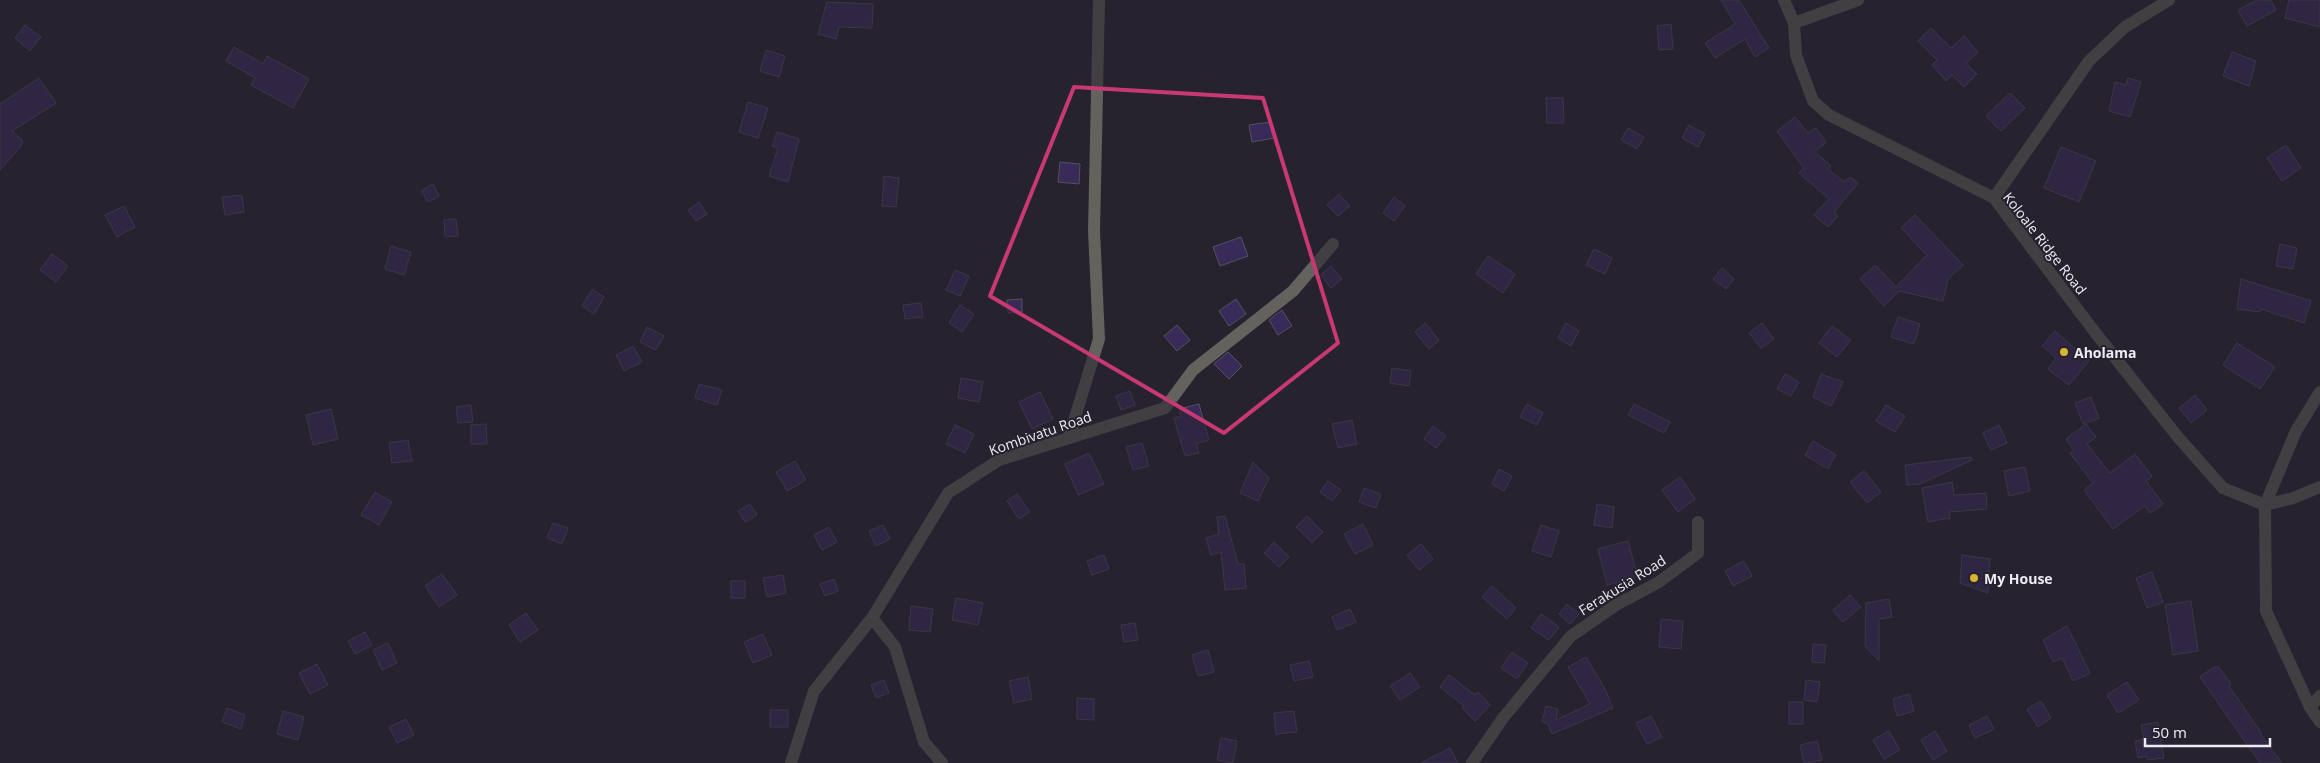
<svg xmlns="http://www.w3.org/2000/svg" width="2320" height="763" viewBox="0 0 2320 763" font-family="'Open Sans',sans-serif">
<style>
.building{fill:#382a59;stroke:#54515f}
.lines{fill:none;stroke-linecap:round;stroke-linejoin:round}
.minor{stroke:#64625c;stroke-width:12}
.tertiary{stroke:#64625c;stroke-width:12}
.marked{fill:none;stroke:#c83872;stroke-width:4;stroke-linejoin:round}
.poi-dot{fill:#dcb233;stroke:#26232f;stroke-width:2}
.labels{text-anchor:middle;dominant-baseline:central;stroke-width:4;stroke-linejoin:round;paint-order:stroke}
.street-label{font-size:14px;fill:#edecf4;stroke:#26232f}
.poi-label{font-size:14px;font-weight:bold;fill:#edecf4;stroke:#26232f;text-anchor:start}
</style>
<rect width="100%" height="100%" fill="#26232f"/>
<g class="building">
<polygon points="1721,0 1739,0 1769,48 1755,57 1745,39 1715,58 1705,43 1735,24"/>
<polygon points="2257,0 2271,0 2276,10 2247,26 2238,10"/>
<polygon points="2289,0 2320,0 2320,27 2285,18"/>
<polygon points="827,2 873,4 872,28 839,27 836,39 818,34"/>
<polygon points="1671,24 1673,49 1659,50 1657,26"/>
<polygon points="25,25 41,37 30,51 15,38"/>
<polygon points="1931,28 1951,48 1964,36 1978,52 1966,63 1977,74 1964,87 1952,75 1946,81 1932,65 1937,60 1918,41"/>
<polygon points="234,47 263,64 267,56 309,79 293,108 251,85 255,78 226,61"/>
<polygon points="766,50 785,56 779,77 760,71"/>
<polygon points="2232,52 2256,61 2249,86 2223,76"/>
<polygon points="39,78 56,103 12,131 22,140 22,145 0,170 0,104"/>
<polygon points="2128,78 2141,82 2130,117 2109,111 2115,82 2126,85"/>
<polygon points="2010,93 2025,108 2001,131 1986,116"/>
<polygon points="1546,98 1563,98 1564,123 1547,123"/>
<polygon points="748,102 768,108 758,138 739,132"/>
<polygon points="1795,117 1808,133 1816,128 1826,142 1815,152 1831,166 1828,169 1844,182 1850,177 1858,183 1834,212 1838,216 1828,227 1814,215 1829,199 1799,173 1804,168 1777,131"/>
<polygon points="1271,122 1274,138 1252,142 1249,125"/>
<polygon points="1689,125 1705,134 1698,147 1682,138"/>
<polygon points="1628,128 1644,137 1637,149 1621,140"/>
<polygon points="777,132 799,139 788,182 769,176 778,148 772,146"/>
<polygon points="2286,145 2301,168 2282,181 2267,158"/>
<polygon points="2061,147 2096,161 2079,202 2044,188"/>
<polygon points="1060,162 1080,164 1079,184 1058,182"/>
<polygon points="884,176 899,178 896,207 882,206"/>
<polygon points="433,184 439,196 428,202 421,191"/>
<polygon points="1339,194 1350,206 1338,216 1327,205"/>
<polygon points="242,195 244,212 225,215 222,197"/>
<polygon points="1394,197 1405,206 1394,221 1383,213"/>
<polygon points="699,202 707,214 696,221 688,210"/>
<polygon points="124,206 135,227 117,237 105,215"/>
<polygon points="1915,215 1963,265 1948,279 1943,301 1899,291 1884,306 1860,279 1875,265 1896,287 1927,255 1901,228"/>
<polygon points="456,219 458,236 445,237 444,220"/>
<polygon points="1241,237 1248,256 1220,266 1213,247"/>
<polygon points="2280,244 2297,248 2293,269 2276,266"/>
<polygon points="391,246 411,252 404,275 385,269"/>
<polygon points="1594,249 1612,258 1605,274 1586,265"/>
<polygon points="52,254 68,266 56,282 40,270"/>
<polygon points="1488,256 1515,274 1503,293 1476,274"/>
<polygon points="1331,266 1342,279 1331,288 1321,275"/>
<polygon points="1722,268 1734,279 1726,289 1713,279"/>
<polygon points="955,270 969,276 960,296 946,290"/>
<polygon points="2241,279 2311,301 2304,323 2261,309 2260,312 2237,309"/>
<polygon points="592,289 604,297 594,314 582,306"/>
<polygon points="1022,299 1022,312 1008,313 1007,300"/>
<polygon points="1236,299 1246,314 1229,326 1219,311"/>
<polygon points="921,303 923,317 905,319 903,305"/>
<polygon points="960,305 974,314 962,332 949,323"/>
<polygon points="1282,310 1292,326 1278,335 1269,320"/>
<polygon points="1898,317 1920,324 1914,344 1891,337"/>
<polygon points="1425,323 1439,340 1429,349 1415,332"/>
<polygon points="1566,323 1579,331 1571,346 1558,338"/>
<polygon points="1762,323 1774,339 1761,348 1749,333"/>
<polygon points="1177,325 1190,340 1177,351 1164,336"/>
<polygon points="1832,326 1851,340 1837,357 1819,343"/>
<polygon points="647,327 664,336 656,350 640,342"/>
<polygon points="2055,331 2089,361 2069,385 2048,369 2056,358 2042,346"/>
<polygon points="2237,343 2275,367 2260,389 2223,365"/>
<polygon points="633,346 642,362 624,371 616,355"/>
<polygon points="1228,352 1242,366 1229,379 1214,364"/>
<polygon points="1392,368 1411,371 1409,386 1390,383"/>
<polygon points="1785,374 1799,382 1791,396 1777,389"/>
<polygon points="1821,374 1843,382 1831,406 1813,397"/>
<polygon points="961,378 983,382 979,402 958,398"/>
<polygon points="699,384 722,390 717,405 695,398"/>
<polygon points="1130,391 1135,405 1121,410 1116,396"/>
<polygon points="1040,392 1053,419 1032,429 1019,402"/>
<polygon points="2195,395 2207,410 2191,423 2179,408"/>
<polygon points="2091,397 2099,418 2083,424 2075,403"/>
<polygon points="1199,404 1209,440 1196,444 1199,453 1185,456 1174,418 1181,416 1179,409"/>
<polygon points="1527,404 1543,413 1537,425 1520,417"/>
<polygon points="1634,404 1670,422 1664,433 1628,415"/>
<polygon points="471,405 473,422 458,423 456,407"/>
<polygon points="1886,405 1905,416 1895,432 1876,421"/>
<polygon points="331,409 338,439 313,445 306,415"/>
<polygon points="1352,420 1357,444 1338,448 1332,424"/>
<polygon points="486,424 487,444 471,444 471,425"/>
<polygon points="2086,424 2096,437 2087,444 2110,473 2135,454 2152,476 2146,481 2163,504 2150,513 2145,506 2113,529 2084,490 2093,483 2070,453 2074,450 2066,439"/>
<polygon points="955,425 974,434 965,453 946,444"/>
<polygon points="1999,425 2007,443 1991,450 1983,433"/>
<polygon points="1433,426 1446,436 1436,448 1424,439"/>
<polygon points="408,440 412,461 392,463 389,443"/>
<polygon points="1813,441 1836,455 1828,469 1805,455"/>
<polygon points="1142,443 1149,466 1133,470 1126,447"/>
<polygon points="1089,453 1104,484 1078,495 1065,464"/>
<polygon points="1971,457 1972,460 1920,484 1907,485 1905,465"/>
<polygon points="795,461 806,480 787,491 776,472"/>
<polygon points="1253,462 1269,478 1258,501 1240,493"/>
<polygon points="2025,467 2030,491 2009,496 2004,471"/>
<polygon points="1499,469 1512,476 1504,491 1492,484"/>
<polygon points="1864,471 1881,492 1867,503 1850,482"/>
<polygon points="1680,477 1695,499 1678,512 1662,490"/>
<polygon points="1328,481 1341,490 1332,501 1320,492"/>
<polygon points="1952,482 1954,495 1986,493 1987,509 1949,512 1950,518 1928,522 1922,488"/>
<polygon points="1364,488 1381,494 1376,508 1359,502"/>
<polygon points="375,492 392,502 379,525 361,515"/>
<polygon points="1017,494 1030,512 1019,519 1007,501"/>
<polygon points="750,504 757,515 745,522 738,511"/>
<polygon points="1597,504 1614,507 1612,528 1594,525"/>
<polygon points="1225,516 1238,564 1244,564 1246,588 1225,590 1221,552 1211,555 1206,538 1219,534 1217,517"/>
<polygon points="1307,516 1323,532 1312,543 1296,527"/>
<polygon points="553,523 568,528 562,544 547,538"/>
<polygon points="1363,524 1373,545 1355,554 1344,534"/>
<polygon points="883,525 890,539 876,546 869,531"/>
<polygon points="1541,525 1559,531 1551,557 1532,551"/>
<polygon points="829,527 837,542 822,550 814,535"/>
<polygon points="1628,541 1638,577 1607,585 1598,549"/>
<polygon points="1274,542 1289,557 1279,567 1264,553"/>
<polygon points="1421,544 1433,559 1419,570 1407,555"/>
<polygon points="1104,555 1109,569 1092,575 1087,561"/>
<polygon points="1962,555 1990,559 1988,593 1960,583"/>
<polygon points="1744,561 1752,576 1733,586 1725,571"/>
<polygon points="2152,572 2163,602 2147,608 2136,578"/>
<polygon points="442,574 457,595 439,607 425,586"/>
<polygon points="783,575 786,593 767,597 763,578"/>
<polygon points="834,579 838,591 825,596 820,584"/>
<rect x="731" y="581" width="14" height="17"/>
<polygon points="1492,586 1516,608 1507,619 1482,597"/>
<polygon points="1850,595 1861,607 1843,622 1833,610"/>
<polygon points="956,598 983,603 978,625 952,620"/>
<polygon points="1889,599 1892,617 1879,619 1879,661 1865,646 1866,603"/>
<polygon points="2191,601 2198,651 2173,655 2165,605"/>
<polygon points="1567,604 1579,614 1570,624 1559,614"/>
<polygon points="911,606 933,609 930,632 909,630"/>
<polygon points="1350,609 1356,622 1337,630 1332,617"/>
<polygon points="526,613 538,630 520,642 509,625"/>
<polygon points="1541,614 1559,627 1549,640 1531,628"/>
<polygon points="1661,619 1683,621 1681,649 1659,647"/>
<polygon points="1135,623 1138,640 1124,642 1121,625"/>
<polygon points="2067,626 2090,673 2073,681 2062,658 2053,662 2043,640"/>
<polygon points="365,632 372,645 355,654 348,641"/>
<polygon points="763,634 772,655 753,663 744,642"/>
<polygon points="388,643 397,663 382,670 373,650"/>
<polygon points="1813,644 1826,645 1824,663 1812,662"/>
<polygon points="1208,650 1214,672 1198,676 1192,655"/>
<polygon points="1512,652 1528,663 1517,679 1501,668"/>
<polygon points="1586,657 1605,689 1613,708 1552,734 1548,724 1542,722 1546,706 1558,709 1556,720 1590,704 1568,667"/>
<polygon points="1309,661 1313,677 1294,681 1290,665"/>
<polygon points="317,664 328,685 310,694 299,673"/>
<polygon points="2214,667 2219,667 2231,684 2229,686 2262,734 2261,735 2282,763 2260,763 2214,697 2200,677"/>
<polygon points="1410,673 1420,687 1400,700 1390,686"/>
<polygon points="1449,675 1475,695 1478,692 1490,705 1475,721 1462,708 1464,706 1440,687"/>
<polygon points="1028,677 1032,699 1014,703 1009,681"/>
<polygon points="884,680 889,693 876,698 871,685"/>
<polygon points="1806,680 1820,682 1817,702 1804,700"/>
<polygon points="2127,682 2139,700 2118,713 2107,695"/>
<polygon points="1909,694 1914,711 1897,716 1893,699"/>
<polygon points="1077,698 1094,699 1094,720 1077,719"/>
<polygon points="2041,701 2051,718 2038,727 2027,709"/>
<rect x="1789" y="702" width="14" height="22"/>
<polygon points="227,708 245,715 241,729 222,722"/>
<rect x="770" y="710" width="18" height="17"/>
<polygon points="283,711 304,717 298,740 277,734"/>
<polygon points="1294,711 1297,732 1276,734 1274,713"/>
<polygon points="1651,716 1662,737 1647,744 1636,723"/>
<polygon points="1987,716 1994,729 1975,738 1969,725"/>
<polygon points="406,719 414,735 397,743 389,727"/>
<polygon points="2158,722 2164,758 2147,760 2147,756 2138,758 2135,741 2144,739 2141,725"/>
<polygon points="1889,731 1900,750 1884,759 1873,740"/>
<polygon points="1935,731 1947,751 1933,760 1921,740"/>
<polygon points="1221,738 1237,741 1233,763 1217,760"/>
<polygon points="1817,741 1822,760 1804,763 1800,745"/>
<polygon points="1450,748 1458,763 1421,763"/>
</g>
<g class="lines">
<g class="minor">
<polyline points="1784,0 1794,23 1796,55 1813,101 1829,115 1994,198 2094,331 2177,436 2223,488 2265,505 2293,498 2320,487"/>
<polyline points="1794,23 1858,0"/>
<polyline points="1994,198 2089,61 2125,27 2169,0"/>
<polyline points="1069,437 1099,339 1094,231 1099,0"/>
<polyline points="872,618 895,647 924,742 942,763"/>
<polyline points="2310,707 2320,696"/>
<polyline points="791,763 814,691 872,618 948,493 999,460 1165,408 1193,370 1293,291 1333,244"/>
<polyline points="1472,763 1503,718 1571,636 1616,605 1659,582 1698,553 1698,522"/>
</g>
<polyline class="tertiary" points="2320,392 2296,431 2265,505 2266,611 2310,707 2320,722"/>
</g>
<path d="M0 0H2320V763H0ZM1074,87L1263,98L1338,343L1224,433L990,296Z" fill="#26232f" fill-opacity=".55" fill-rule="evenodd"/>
<path class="marked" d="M1074,87L1263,98L1338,343L1224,433L990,296Z"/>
<g class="poi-dot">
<circle cx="2064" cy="352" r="5"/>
<circle cx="1974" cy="578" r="5"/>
</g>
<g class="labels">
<g class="street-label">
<text transform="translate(2045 243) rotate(52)">Koloale Ridge Road</text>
<text transform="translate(1040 433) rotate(-19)">Kombivatu Road</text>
<text transform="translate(1622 585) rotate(-32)">Ferakusia Road</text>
</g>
<g class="poi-label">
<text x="2074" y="352">Aholama</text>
<text x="1984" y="578">My House</text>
</g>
</g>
<path d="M2145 738v8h125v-8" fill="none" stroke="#edecf4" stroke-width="2.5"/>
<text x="2152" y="738" font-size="15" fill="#edecf4" stroke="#26232f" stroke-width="4" paint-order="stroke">50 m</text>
</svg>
